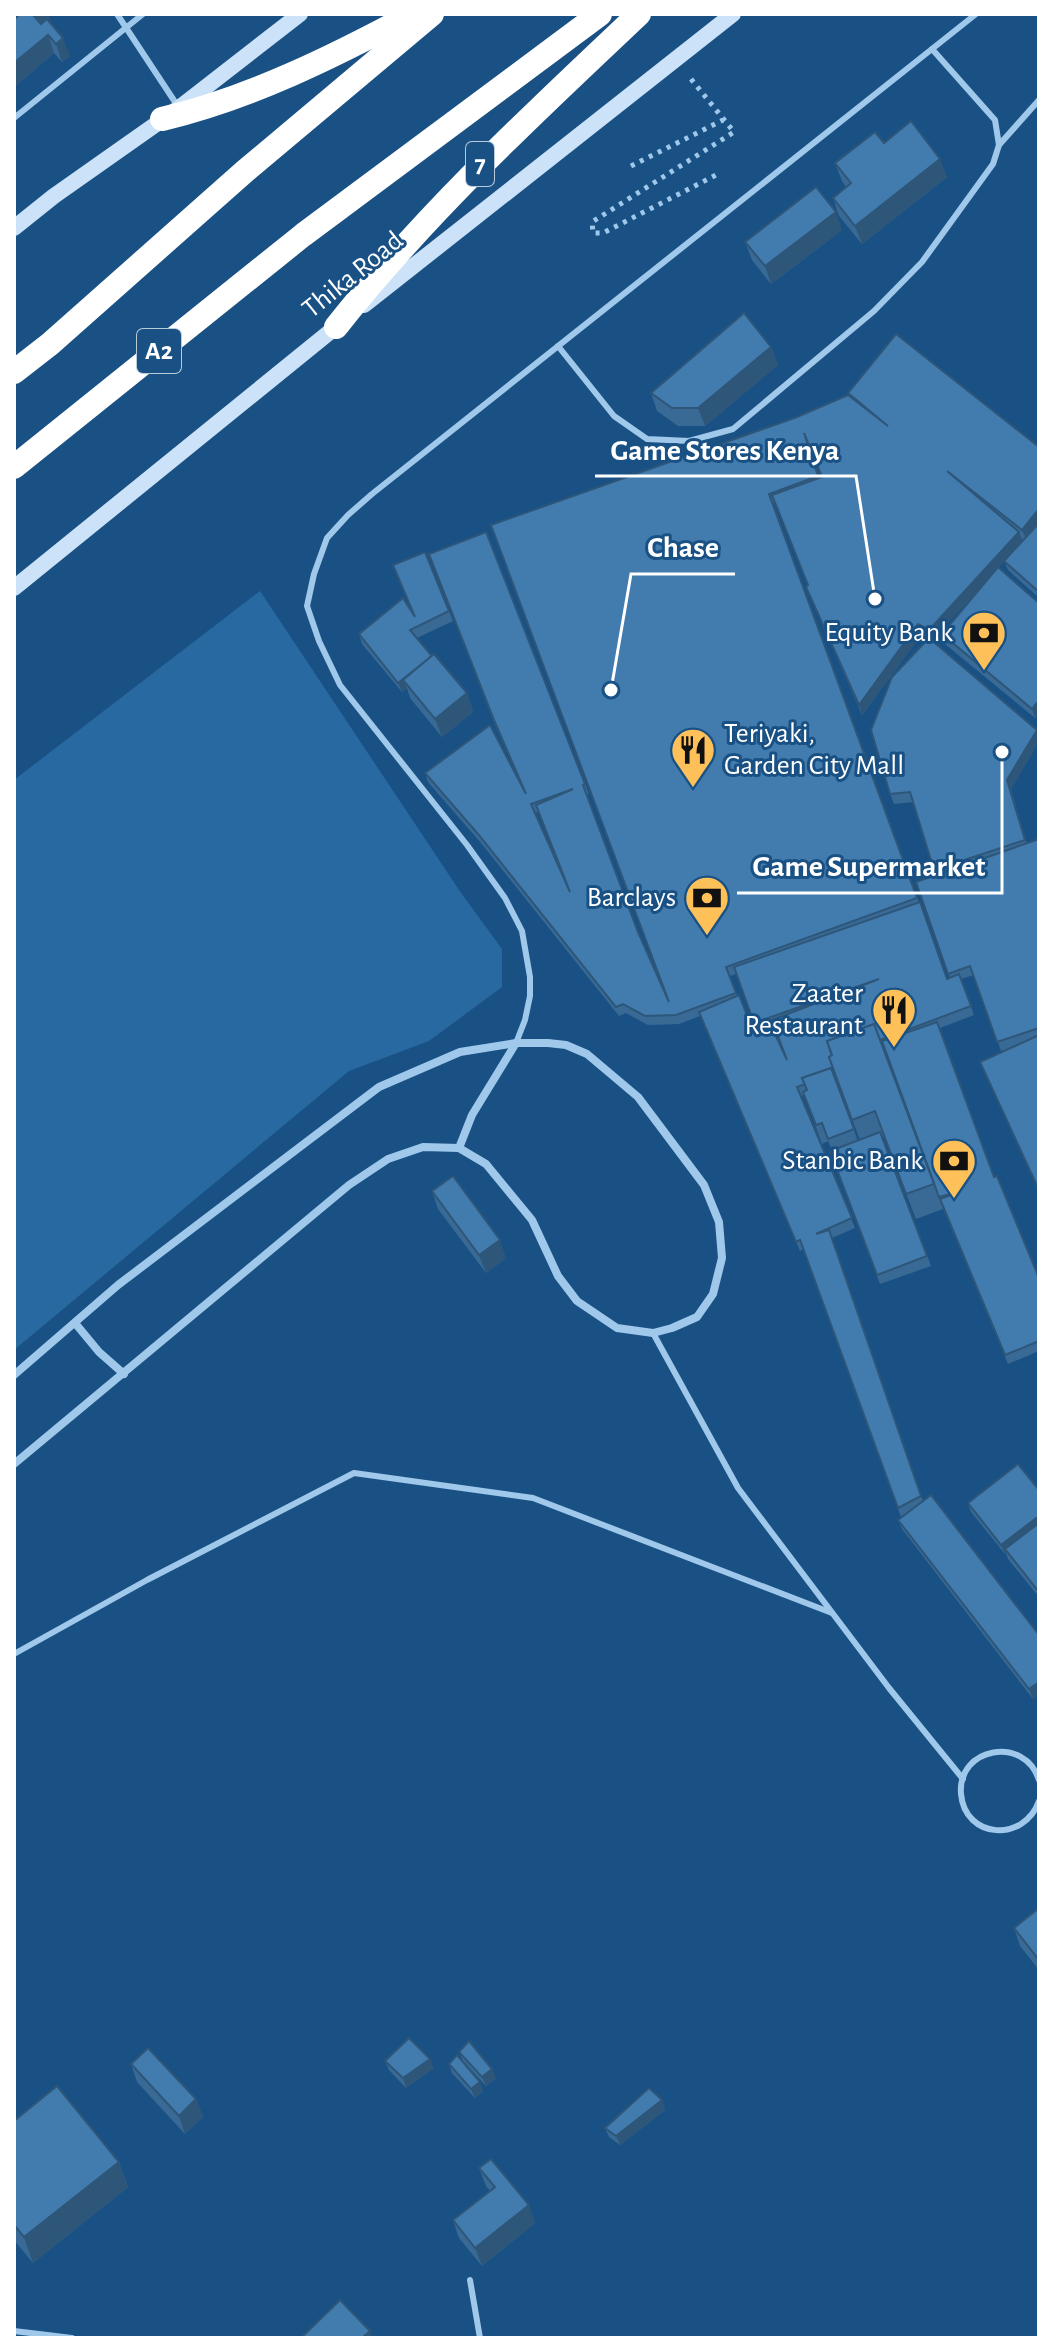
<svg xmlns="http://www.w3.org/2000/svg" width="1053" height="2352" viewBox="0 0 1053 2352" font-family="'Alegreya Sans',sans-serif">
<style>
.green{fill:#2869a1}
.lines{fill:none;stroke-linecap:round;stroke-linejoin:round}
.path{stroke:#9fc8eb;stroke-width:5;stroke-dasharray:4 6;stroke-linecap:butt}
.lane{stroke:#9fc8eb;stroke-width:6}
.street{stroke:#9fc8eb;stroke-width:8}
.secondary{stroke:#cbe2f8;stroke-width:16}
.highway{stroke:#fff;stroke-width:24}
.wall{fill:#396a95;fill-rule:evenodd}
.shaded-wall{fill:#2e5679}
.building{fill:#427bad;stroke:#2e5679;stroke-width:2;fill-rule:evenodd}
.labels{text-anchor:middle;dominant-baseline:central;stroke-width:6;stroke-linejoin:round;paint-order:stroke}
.shield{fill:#1a5184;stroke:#bacbda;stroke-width:2}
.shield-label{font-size:26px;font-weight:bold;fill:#fff}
.street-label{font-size:28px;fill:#fff;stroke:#1a5184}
.poi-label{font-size:28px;fill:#fff;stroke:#1a5184;text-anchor:end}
.leader{fill:none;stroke:#fff;stroke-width:3}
.callout-dot{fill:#fff;stroke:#1a5184;stroke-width:3}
.callout-label{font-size:30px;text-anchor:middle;font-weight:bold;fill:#fff;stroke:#1a5184;stroke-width:6;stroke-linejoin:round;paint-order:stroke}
</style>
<rect width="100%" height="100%" fill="#1a5184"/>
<polygon class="green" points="260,591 459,890 502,949 502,987 429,1041 349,1071 14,1350 14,780"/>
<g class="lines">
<g class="path">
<polyline points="691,79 734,132 592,222 593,233 603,233 718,174"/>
<polyline points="631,166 723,120"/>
</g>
<g class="lane">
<polyline points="117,14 177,105"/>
<polyline points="14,118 143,14"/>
<polyline points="999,145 1039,100"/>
<polyline points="558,346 614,416 647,439 689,441 733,429 874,311 922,262 993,164 999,145 995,120 932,49"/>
<polyline points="516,1043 525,1020 530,996 530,977 522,931 505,898 467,845 340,685 319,641 307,606 314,574 327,538 348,515 372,494 976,14"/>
<polyline points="653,1333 738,1488 889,1688 963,1779"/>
<polyline points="14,1654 147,1580 354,1473 533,1498 832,1613"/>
<path d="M1039,1780C1025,1735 957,1747 961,1794C965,1839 1024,1843 1039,1801"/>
<polyline points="470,2280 480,2338"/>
<polyline points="14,2331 72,2338"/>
</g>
<g class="street">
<polyline points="459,1148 472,1115 516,1043"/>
<polyline points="75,1323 99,1352 124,1374"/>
<polyline points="14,1375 118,1285 379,1087 460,1052 516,1043 548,1043 566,1045 587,1054 638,1097 704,1185 719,1222 722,1258 713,1294 697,1317 672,1328 653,1333 617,1328 577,1301 558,1276 532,1220 486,1164 459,1148 423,1147 388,1159 349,1185 14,1464"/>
</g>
<g class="secondary">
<polyline points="14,228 54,196 179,108 300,14"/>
<polyline points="364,305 733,14"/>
<polyline points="14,588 342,322"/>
</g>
<g class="highway">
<path d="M162,119C250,98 333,57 413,14"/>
<path d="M336,327C426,213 533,114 639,14"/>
<polyline points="14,372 50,344 244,172 432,14"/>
<polyline points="14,467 303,235 600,14"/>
</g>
</g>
<g class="wall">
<polygon points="52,24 70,56 62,62 54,53 14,87"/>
<polygon points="884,143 947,177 862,244 839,216 833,198 846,187 842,181 835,163"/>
<polygon points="842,230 771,284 752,260 745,242"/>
<polygon points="771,347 778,365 705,426 678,426 657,411 651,393"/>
<path d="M848,393L1039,523V598L1008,570L1004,561L999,567L1039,603V714L1035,718L945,644L942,634L983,585L932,639L929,638L1037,730L1039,736V741L1011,789L1027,844L1039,839V1192L980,1062L1012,1048L1001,1051L974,975L961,979L974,1015L940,1028L994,1177L1039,1278V1351L1008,1364L942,1206L943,1209L916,1219L884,1137H882L931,1266L880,1284L830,1151L832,1150L828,1141L822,1144L804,1095L800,1096L855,1228L832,1238L923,1501L1039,1635V1694L1033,1699L902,1529L898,1520L901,1517L804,1249L800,1251L700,1016L679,1024L648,1025L626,1013L619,1016L481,843L428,782L425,773L522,785L497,730L429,554L585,784L589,794H587L638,932L668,1000L491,525L797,417L850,396ZM807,442L822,477L819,478ZM775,502L808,585L806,587L810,596L862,715L922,634L929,638L890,794L894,804L913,802L936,875L916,882L950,978L947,979L773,503ZM538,812L567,886L535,813ZM736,974L755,1027L752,1028L737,996L730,976ZM774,1026L786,1059L772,1027ZM885,1048L933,1181L883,1049ZM838,1082L860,1140L858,1141L837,1083Z"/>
<polygon points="425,552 453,621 417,638 432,656 467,693 473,712 442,737 410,698 407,688 402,692 362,644 359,634 413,614"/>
<polygon points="432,1191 506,1258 486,1273 438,1209"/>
<polygon points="1039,1490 1039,1597 1008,1559 1006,1553 1005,1554 971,1512 968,1503"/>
<polygon points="1039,1908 1039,1970 1020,1946 1014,1928"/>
<polygon points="459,2052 496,2078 486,2086 463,2061"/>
<polygon points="385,2061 434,2068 406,2088 389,2070"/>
<polygon points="131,2064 196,2099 203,2117 185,2134 137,2082"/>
<polygon points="449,2064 483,2091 475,2098 452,2073"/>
<polygon points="662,2100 665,2110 620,2145 609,2137 605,2128"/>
<polygon points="14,2121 119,2162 128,2187 33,2263 14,2240"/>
<polygon points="479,2168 535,2223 482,2266 459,2238 453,2220 490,2191 486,2186"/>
</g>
<g class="shaded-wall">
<polygon points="35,14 48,14 52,24 39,33 33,15"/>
<polygon points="48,35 54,53 14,87 14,63"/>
<polygon points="63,38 70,56 62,62 56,44"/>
<polygon points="940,159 947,177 862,244 855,226"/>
<polygon points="836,212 842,230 771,284 765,266"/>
<polygon points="771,347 778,365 705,426 698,408"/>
<polygon points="1039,509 1039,522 1026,539 1022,530"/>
<polygon points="1019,532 1023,542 932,639 929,630"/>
<polygon points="918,624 922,634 862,715 859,705"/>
<polygon points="416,669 403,680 407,688 402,692 398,683"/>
<polygon points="467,693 473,712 442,737 435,719"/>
<polygon points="1039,700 1039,714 1035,718 1032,709"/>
<polygon points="1037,730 1039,736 1039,741 1011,789 1028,850 1007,780"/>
<polygon points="500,1240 506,1258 486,1273 479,1255"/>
<polygon points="1039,1516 1039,1528 1005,1549 1006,1553 1005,1554 1001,1545"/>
<polygon points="1039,1682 1039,1694 1033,1699 1029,1689"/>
<polygon points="430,2059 434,2068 406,2088 403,2078"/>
<polygon points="492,2069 496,2078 486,2086 482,2077"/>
<polygon points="480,2082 483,2091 475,2098 471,2089"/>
<polygon points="196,2099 203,2117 185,2134 179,2116"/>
<polygon points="662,2100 665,2110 620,2145 616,2136"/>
<polygon points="119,2162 128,2187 33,2263 24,2237"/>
<polygon points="529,2205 535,2223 482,2266 475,2248"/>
<polygon points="370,2331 372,2338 362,2338"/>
</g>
<g class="building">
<polygon points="20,14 35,14 33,15 41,24 47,19 63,38 56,44 48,35 14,63 14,19"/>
<polygon points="911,121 940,159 855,226 833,198 851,183 835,163 875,132 884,143"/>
<polygon points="816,187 836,212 765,266 745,242"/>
<polygon points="744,313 771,347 698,408 672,408 651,393"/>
<path d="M896,334L1039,447V509L1022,530L947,471L1019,532L929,630L918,624L859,705L806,587L808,585L772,495L822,477L804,433L818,476L769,494L917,898L726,967L736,993L676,1015L645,1016L623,1004L616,1007L478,834L425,773L490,725L526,794L494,720L429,554L486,532L585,784L583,785L638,932L669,1002L491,525L797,417L848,395L888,426L848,393ZM573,789L536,805L570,892L531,804Z"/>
<polygon points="1039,523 1039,592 1004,561"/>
<polygon points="425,552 449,611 410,630 432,656 398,683 359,634 403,598 415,617 393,565"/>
<polygon points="998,567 1039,603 1039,700 1032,709 942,634"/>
<polygon points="929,638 1037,730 1007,780 1025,840 934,870 910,792 890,794 871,730 892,677"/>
<polygon points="434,654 467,693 435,719 403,680"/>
<polygon points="1039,839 1039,1028 997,1042 970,966 948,974 916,882"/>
<polygon points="920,902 947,979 959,974 971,1006 880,1040 874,1024 827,1041 832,1056 829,1057 835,1073 834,1073 831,1068 802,1078 805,1084 797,1087 852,1218 816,1234 829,1230 921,1496 898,1508 800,1240 796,1242 699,1012 739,995 752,1028 769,1021 787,1060 772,1020 879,979 754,1023 734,967"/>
<polygon points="937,1022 994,1177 997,1176 1039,1278 1039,1341 1005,1355 940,1199 958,1192 939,1197 882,1041"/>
<polygon points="874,1024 934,1184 906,1194 875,1111 852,1120 829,1057 832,1055 827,1041"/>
<polygon points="1039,1035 1039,1190 980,1062"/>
<polygon points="831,1068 854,1129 828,1139 822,1123 816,1125 803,1092 807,1090 802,1078"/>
<polygon points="880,1132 927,1256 877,1275 830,1151"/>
<polygon points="453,1176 500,1240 479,1255 432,1191"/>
<polygon points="1018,1464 1039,1490 1039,1516 1001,1545 968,1503"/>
<polygon points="931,1495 1039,1635 1039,1682 1029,1689 898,1520"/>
<polygon points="1039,1523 1039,1592 1005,1549"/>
<polygon points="1039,1908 1039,1960 1014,1928"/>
<polygon points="409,2038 430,2059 403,2078 385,2061"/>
<polygon points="469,2041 492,2069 482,2077 459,2052"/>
<polygon points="148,2048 196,2099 179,2116 131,2064"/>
<polygon points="457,2055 480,2082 471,2089 449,2064"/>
<polygon points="57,2086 119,2162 24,2237 14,2225 14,2121"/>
<polygon points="649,2088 662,2100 616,2136 605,2128"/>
<polygon points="491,2159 529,2205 475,2248 453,2220 495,2187 479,2168"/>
<polygon points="340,2300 370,2331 362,2338 301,2338"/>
</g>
<defs>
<g id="bank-pin" transform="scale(2.3)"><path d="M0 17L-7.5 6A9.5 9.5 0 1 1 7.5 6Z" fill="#fec15a" stroke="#1a5184"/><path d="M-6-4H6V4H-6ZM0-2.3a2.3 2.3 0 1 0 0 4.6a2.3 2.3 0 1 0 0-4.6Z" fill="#111"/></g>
<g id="restaurant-pin" transform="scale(2.3)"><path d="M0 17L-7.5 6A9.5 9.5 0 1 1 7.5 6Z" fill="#fec15a" stroke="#1a5184"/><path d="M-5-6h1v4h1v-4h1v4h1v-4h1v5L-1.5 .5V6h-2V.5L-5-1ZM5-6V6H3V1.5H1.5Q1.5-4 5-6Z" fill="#111"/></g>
</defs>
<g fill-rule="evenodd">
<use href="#bank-pin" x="984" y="633"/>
<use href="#restaurant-pin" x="693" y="750"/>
<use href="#bank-pin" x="707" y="898"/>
<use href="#restaurant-pin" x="894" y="1010"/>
<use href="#bank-pin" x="954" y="1161"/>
</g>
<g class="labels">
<g class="shield">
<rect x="466" y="142" width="28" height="44" rx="6"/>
<rect x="137" y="329" width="44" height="44" rx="6"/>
</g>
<g class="shield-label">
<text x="480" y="164">7</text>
<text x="159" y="351">A2</text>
</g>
<g class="street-label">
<text transform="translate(353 275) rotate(-39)">Thika Road</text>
</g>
<g class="poi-label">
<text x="953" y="633">Equity Bank</text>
<text x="724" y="734" text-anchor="start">Teriyaki,<tspan x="724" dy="32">Garden City Mall</tspan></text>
<text x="676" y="898">Barclays</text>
<text x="863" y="994">Zaater<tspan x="863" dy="32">Restaurant</tspan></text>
<text x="923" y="1161">Stanbic Bank</text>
</g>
</g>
<path class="leader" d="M875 599L856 476H595M611 690L631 574H735M1002 752L1002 893H737"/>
<g class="callout-dot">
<circle cx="875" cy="599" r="8"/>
<circle cx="611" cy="690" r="8"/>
<circle cx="1002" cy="752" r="8"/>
</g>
<g class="callout-label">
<text x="725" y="460">Game Stores Kenya</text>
<text x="683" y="557">Chase</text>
<text x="869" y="876">Game Supermarket</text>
</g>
<rect width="1053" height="2352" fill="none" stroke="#ffffff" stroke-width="32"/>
</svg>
